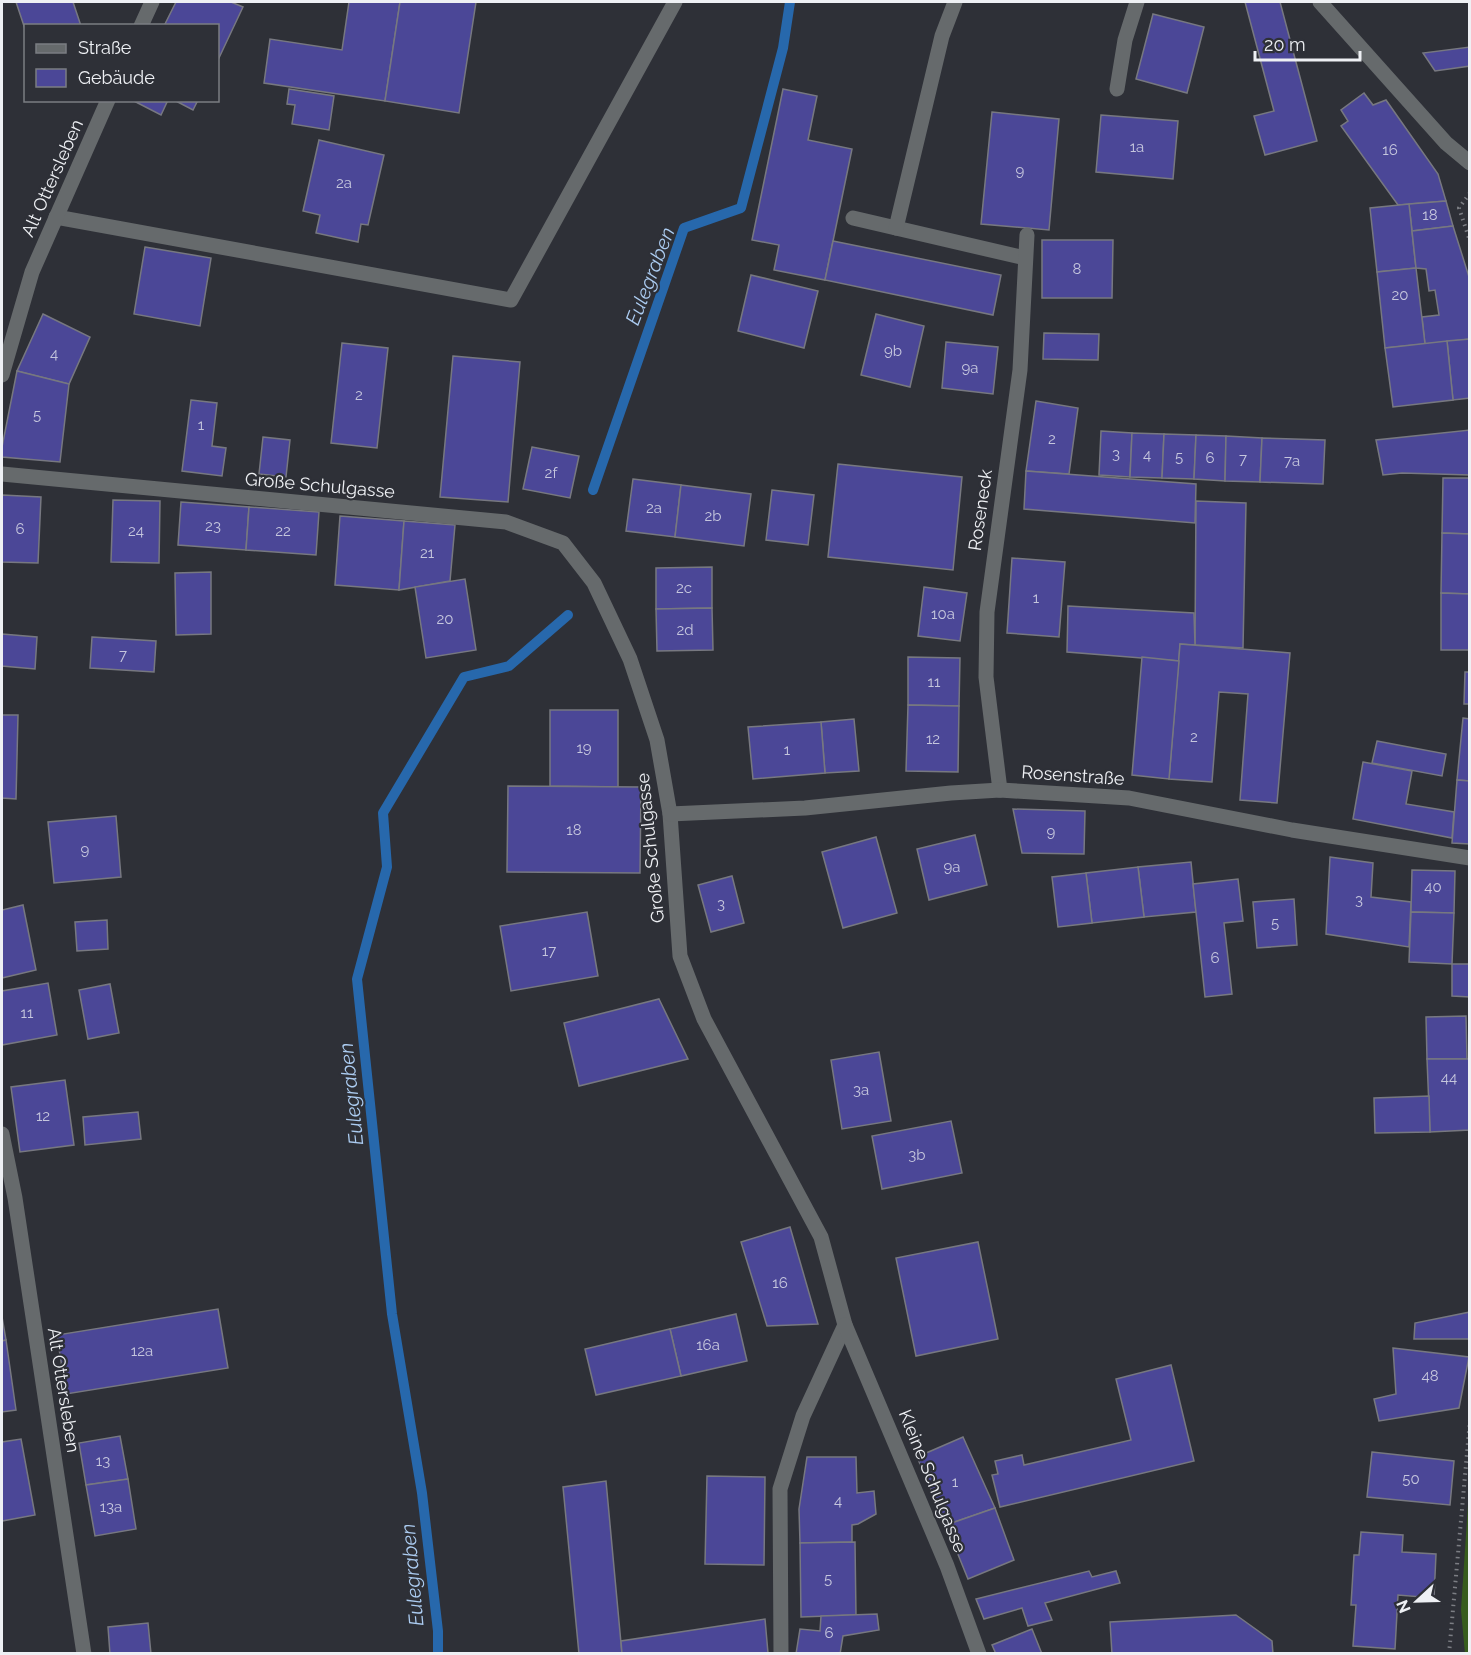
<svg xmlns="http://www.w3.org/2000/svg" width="1471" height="1655" viewBox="0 0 1471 1655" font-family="Raleway,sans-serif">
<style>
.green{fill:#375c1d}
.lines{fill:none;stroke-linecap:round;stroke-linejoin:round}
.stream{stroke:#2768ac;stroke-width:10}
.building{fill:#4b4797;stroke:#777880;stroke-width:1.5}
.path{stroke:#7c7e84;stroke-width:4;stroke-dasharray:1.5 4.5;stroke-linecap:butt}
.minor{stroke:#666a6c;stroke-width:15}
.labels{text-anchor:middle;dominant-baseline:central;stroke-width:4.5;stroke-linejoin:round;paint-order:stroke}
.number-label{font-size:15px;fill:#c5c6dd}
.street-label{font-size:18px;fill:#eef0f4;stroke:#2e3037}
.water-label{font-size:20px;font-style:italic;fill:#acccf1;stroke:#2e3037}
</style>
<rect width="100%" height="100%" fill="#2e3037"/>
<polygon class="green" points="1469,1489 1470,1653 1465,1654 1461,1610"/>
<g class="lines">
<g class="stream">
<polyline points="593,490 684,228 741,208 783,48 790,2"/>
<polyline points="438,1654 438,1631 422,1493 392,1314 357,979 387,867 383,813 464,677 509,666 568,615"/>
</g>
</g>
<g class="building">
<polygon points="16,2 73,2 81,26 26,26 26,32"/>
<polygon points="176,2 231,2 243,7 218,60 218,26 164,26"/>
<polygon points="349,2 400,2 385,101 264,83 270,39 342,50"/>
<polygon points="400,2 476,2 459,113 385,101"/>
<polygon points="1245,2 1280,2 1317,141 1265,155 1254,116 1274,111"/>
<polygon points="1153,14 1204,27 1187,93 1136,79"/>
<polygon points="1470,47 1470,66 1435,71 1423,53"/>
<polygon points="289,89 334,96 329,130 292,124 295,105 287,104"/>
<polygon points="783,89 817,96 808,140 852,149 825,280 774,270 779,245 752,240"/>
<polygon points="1364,93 1373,105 1386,100 1438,174 1446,201 1398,205 1341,126 1348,121 1341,110"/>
<polygon points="132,100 168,100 161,115"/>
<polygon points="174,100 198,100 193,110"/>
<polygon points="992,112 1059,119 1049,230 981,224"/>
<polygon points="1101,115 1178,121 1173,179 1096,172"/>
<polygon points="319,140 384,155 368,225 361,224 358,242 316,233 320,215 303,211"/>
<polygon points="1446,201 1453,226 1412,231 1409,204"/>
<polygon points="1409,204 1416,268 1377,272 1370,208"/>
<polygon points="1453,226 1470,280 1470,339 1425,344 1422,317 1439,315 1435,290 1429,291 1426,269 1416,268 1412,231"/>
<polygon points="1042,240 1113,240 1112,298 1042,298"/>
<polygon points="833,241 1001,275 993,315 825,280"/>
<polygon points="145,247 211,258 200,326 134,314"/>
<polygon points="1416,268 1425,344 1385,348 1377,272"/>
<polygon points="751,275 818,291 804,348 738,331"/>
<polygon points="43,314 90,337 69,384 17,371"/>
<polygon points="876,314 924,326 910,387 861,375"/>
<polygon points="1044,333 1099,334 1098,360 1043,359"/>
<polygon points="1470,339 1470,398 1453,400 1447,341"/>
<polygon points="1447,341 1453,400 1393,407 1385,348"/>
<polygon points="946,342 998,347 993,394 942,388"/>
<polygon points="342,343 388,348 377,448 331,443"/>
<polygon points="453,356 520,362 508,502 440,497"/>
<polygon points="17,371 69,384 60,462 2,457 2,447"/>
<polygon points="191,400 217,403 212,446 226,448 222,476 182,471"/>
<polygon points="1036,401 1078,408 1069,474 1026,471"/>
<polygon points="1470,430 1470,475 1402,473 1383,475 1376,440"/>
<polygon points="1101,431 1132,433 1130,477 1099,475"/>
<polygon points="1132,433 1164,434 1162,478 1130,477"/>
<polygon points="1164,434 1196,435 1194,479 1162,478"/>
<polygon points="1196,435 1226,436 1225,481 1194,479"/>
<polygon points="1226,436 1262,438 1260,482 1225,481"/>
<polygon points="263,437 290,440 286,477 259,474"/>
<polygon points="1262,438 1325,440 1323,484 1260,482"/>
<polygon points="532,447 579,456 570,498 523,489"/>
<polygon points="838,464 962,477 953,570 828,557"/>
<polygon points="1026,471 1196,484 1195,523 1024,509"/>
<polygon points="1443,478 1470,478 1470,534 1442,533"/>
<polygon points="633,479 681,485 675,537 626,531"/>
<polygon points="681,485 751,494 744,546 675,537"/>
<polygon points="772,490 814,495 808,545 766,540"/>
<polygon points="2,495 41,497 38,563 2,562"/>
<polygon points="113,500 160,501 159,563 111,562"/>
<polygon points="1196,501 1246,503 1243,648 1195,645"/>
<polygon points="181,502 249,507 246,550 178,545"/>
<polygon points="249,507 319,512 316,555 246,550"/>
<polygon points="340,516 404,521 399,590 335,585"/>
<polygon points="404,521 455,525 450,581 399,590"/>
<polygon points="1442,533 1470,534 1470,594 1441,593"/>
<polygon points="1012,558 1065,562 1059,637 1007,633"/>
<polygon points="712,567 712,608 656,609 656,568"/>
<polygon points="211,572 211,634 176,635 175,573"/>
<polygon points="465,579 476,650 426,658 415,587"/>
<polygon points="924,587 967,593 960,641 918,636"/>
<polygon points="1441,593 1470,594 1470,650 1441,650"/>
<polygon points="1068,606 1194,613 1195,645 1180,644 1179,661 1067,652"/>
<polygon points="712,608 713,650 657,651 656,609"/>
<polygon points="2,634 37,637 35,669 2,666"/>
<polygon points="92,637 156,641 154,672 90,668"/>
<polygon points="1180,644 1290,653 1277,803 1240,800 1248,694 1219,692 1212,782 1169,779"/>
<polygon points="908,657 960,658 959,706 908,705"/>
<polygon points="1142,657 1179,661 1169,779 1132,775"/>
<polygon points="1465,672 1470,672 1470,704 1464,704"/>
<polygon points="908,705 959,706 958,772 906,771"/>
<polygon points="550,710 618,710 618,787 550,786"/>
<polygon points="2,715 18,715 16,799 2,798"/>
<polygon points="1463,718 1470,719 1470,781 1457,780"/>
<polygon points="854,719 859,771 825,773 821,722"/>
<polygon points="821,722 825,773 753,779 748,727"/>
<polygon points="1377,741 1446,754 1442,776 1372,763"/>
<polygon points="1363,762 1412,771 1406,804 1454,812 1452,838 1353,819"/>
<polygon points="1457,780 1470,781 1470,844 1452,843"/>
<polygon points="508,786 641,787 640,873 507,872"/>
<polygon points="1013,809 1085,811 1084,854 1022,853"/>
<polygon points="116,816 121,877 54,883 48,822"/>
<polygon points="975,835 987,885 929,900 917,849"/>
<polygon points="876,837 897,913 843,928 822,852"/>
<polygon points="1330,857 1373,863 1371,897 1411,902 1409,947 1326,934"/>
<polygon points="1191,862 1196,912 1144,917 1138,867"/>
<polygon points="1138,867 1144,917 1092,923 1086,873"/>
<polygon points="1412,870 1455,871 1454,913 1411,912"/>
<polygon points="1086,873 1092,923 1058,927 1052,877"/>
<polygon points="732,876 744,923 711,932 698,885"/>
<polygon points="1238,879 1243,921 1224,923 1232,994 1205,997 1193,884"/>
<polygon points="1294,899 1297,945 1257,948 1253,902"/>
<polygon points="23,905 36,970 2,978 2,910"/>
<polygon points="587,912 598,976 511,991 500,926"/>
<polygon points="1411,912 1454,913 1452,964 1409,962"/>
<polygon points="107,920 108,949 77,951 75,922"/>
<polygon points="1452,964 1470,964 1470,997 1452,996"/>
<polygon points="48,983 57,1035 2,1045 2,991"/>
<polygon points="110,984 119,1033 88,1039 79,990"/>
<polygon points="659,999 688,1059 579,1086 564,1023"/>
<polygon points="1466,1016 1467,1059 1427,1059 1426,1017"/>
<polygon points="879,1052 891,1121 842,1129 831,1060"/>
<polygon points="1427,1059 1470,1059 1470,1130 1430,1132"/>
<polygon points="65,1080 74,1145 20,1152 11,1087"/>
<polygon points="1429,1096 1430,1132 1375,1133 1374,1098"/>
<polygon points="138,1112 141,1139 85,1145 83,1117"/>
<polygon points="951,1121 962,1173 882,1189 872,1136"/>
<polygon points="790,1227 818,1324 767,1326 741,1242"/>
<polygon points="978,1242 998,1339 916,1356 896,1258"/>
<polygon points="218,1309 228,1368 66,1394 57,1335"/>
<polygon points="1470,1312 1470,1339 1414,1339 1415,1323"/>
<polygon points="736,1314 747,1361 681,1376 670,1329"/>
<polygon points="2,1317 6,1340 2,1341"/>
<polygon points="670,1329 681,1376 596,1395 585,1349"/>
<polygon points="6,1340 16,1410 2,1412 2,1341"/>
<polygon points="1393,1348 1469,1357 1459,1408 1379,1421 1374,1399 1396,1394"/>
<polygon points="1171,1365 1194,1461 1000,1507 992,1475 998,1474 995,1461 1022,1455 1024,1465 1131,1440 1116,1379"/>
<polygon points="120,1436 128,1479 86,1485 79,1443"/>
<polygon points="963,1437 995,1508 946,1525 917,1457"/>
<polygon points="21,1439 35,1515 2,1521 2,1442"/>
<polygon points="1372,1452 1454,1461 1450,1505 1367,1497"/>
<polygon points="807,1457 856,1457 857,1493 874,1491 876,1514 858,1524 852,1525 852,1542 800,1543 799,1509"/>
<polygon points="707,1476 765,1477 764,1565 705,1564"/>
<polygon points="128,1479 136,1529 95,1536 86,1485"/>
<polygon points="606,1481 622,1654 579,1654 563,1487"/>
<polygon points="995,1508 1014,1560 968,1579 946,1525"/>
<polygon points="1361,1532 1403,1535 1402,1552 1436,1554 1434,1598 1398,1595 1395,1649 1353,1646 1356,1605 1351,1605 1354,1555 1359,1555"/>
<polygon points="855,1542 856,1615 801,1617 800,1543"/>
<polygon points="1089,1571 1092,1577 1116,1571 1120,1583 1045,1603 1052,1620 1028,1626 1022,1608 984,1619 976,1599"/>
<polygon points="877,1614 879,1630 843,1636 840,1654 796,1654 800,1629 820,1631 821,1616"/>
<polygon points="1236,1615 1272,1641 1273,1654 1112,1654 1110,1622"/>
<polygon points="765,1619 768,1653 622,1654 621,1641"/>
<polygon points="148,1623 151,1654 110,1654 108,1627"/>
<polygon points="1032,1629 1042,1654 996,1654 992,1645"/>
</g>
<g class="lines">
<g class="path">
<polyline points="1470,193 1459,208 1470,241"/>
<polyline points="1449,1654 1470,1420"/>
</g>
<g class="minor">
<polyline points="1320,2 1446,143 1470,163"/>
<polyline points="141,26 152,2"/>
<polyline points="1117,89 1125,40 1137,2"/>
<polyline points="56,217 511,300 675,2"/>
<polyline points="853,218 1025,258"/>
<polyline points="896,228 942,36 955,2"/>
<polyline points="2,375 32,272 108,100"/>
<polyline points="2,474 506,522 563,543 594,583 630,659 657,740 670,814 680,956 704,1019 821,1237 845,1325 803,1416 780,1489 781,1654"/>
<polyline points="1000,790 986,677 987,612 1020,370 1027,235"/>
<polyline points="670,814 805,808 951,793 1000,790 1129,798 1292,830 1470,858"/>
<polyline points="2,1134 15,1198 84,1654"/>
<polyline points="845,1325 947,1566 979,1654"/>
</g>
</g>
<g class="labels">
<g class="number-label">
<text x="1137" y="147">1a</text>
<text x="1390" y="150">16</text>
<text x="1020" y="171">9</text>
<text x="344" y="183">2a</text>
<text x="1430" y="215">18</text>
<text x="1077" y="269">8</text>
<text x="1400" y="295">20</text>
<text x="893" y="351">9b</text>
<text x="54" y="354">4</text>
<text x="970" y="368">9a</text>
<text x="359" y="395">2</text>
<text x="37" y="415">5</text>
<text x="201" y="425">1</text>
<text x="1052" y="439">2</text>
<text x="1116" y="454">3</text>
<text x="1147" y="455">4</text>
<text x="1179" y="457">5</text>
<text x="1210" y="458">6</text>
<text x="1243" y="459">7</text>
<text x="1292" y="461">7a</text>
<text x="551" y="473">2f</text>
<text x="654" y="508">2a</text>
<text x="713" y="516">2b</text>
<text x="213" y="526">23</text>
<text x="20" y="529">6</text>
<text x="136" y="531">24</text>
<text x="283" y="531">22</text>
<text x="427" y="553">21</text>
<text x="684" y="588">2c</text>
<text x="1036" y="598">1</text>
<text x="943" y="614">10a</text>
<text x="445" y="619">20</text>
<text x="685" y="630">2d</text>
<text x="123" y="655">7</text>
<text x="934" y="682">11</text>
<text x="1194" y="737">2</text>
<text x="933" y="739">12</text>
<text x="584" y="748">19</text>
<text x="787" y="750">1</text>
<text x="574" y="830">18</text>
<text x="1051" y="832">9</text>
<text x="85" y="850">9</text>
<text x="952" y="867">9a</text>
<text x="1433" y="887">40</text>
<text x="1359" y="900">3</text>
<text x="721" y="904">3</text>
<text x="1275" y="923">5</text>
<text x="549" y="951">17</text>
<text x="1215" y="958">6</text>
<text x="27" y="1013">11</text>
<text x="1449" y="1078">44</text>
<text x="861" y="1090">3a</text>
<text x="43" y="1116">12</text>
<text x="917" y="1155">3b</text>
<text x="780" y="1283">16</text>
<text x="708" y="1345">16a</text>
<text x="142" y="1351">12a</text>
<text x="1430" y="1376">48</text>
<text x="103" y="1461">13</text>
<text x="1411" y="1479">50</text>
<text x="955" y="1482">1</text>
<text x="838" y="1501">4</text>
<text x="111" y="1507">13a</text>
<text x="828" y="1579">5</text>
<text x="829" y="1633">6</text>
</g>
<g class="street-label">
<text transform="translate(52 178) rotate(-66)">Alt Ottersleben</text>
<text transform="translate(320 485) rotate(5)">Große Schulgasse</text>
<text transform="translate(980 510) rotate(-82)">Roseneck</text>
<text transform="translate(1073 775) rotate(4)">Rosenstraße</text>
<text transform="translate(650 848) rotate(-96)">Große Schulgasse</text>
<text transform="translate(64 1390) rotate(81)">Alt Ottersleben</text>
<text transform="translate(933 1481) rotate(68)">Kleine Schulgasse</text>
</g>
<g class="water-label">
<text transform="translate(650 276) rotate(-69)">Eulegraben</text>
<text transform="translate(351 1094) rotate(-96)">Eulegraben</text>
<text transform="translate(412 1575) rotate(-95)">Eulegraben</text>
</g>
</g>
<rect width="1471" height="1655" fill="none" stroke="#eef0f4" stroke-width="6"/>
<rect x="24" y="24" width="195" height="78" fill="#2e3037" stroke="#7b7d83" stroke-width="1.5"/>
<rect x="36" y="44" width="30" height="9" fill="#666a6c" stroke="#7b7d83" stroke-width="1.5"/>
<text x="78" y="54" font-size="18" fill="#eef0f4">Straße</text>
<rect x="36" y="69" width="30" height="18" fill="#4b4797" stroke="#7b7d83" stroke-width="1.5"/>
<text x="78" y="84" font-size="18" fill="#eef0f4">Gebäude</text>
<g transform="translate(1417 1601) rotate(248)" stroke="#2e3037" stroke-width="4.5" paint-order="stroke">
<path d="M0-4.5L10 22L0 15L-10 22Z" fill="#eef0f4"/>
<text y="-9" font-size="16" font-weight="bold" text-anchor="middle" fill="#eef0f4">N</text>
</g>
<path d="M1255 51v9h105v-9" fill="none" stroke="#eef0f4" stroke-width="3"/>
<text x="1264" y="51" font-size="18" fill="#eef0f4" stroke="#2e3037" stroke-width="4.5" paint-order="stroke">20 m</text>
</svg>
